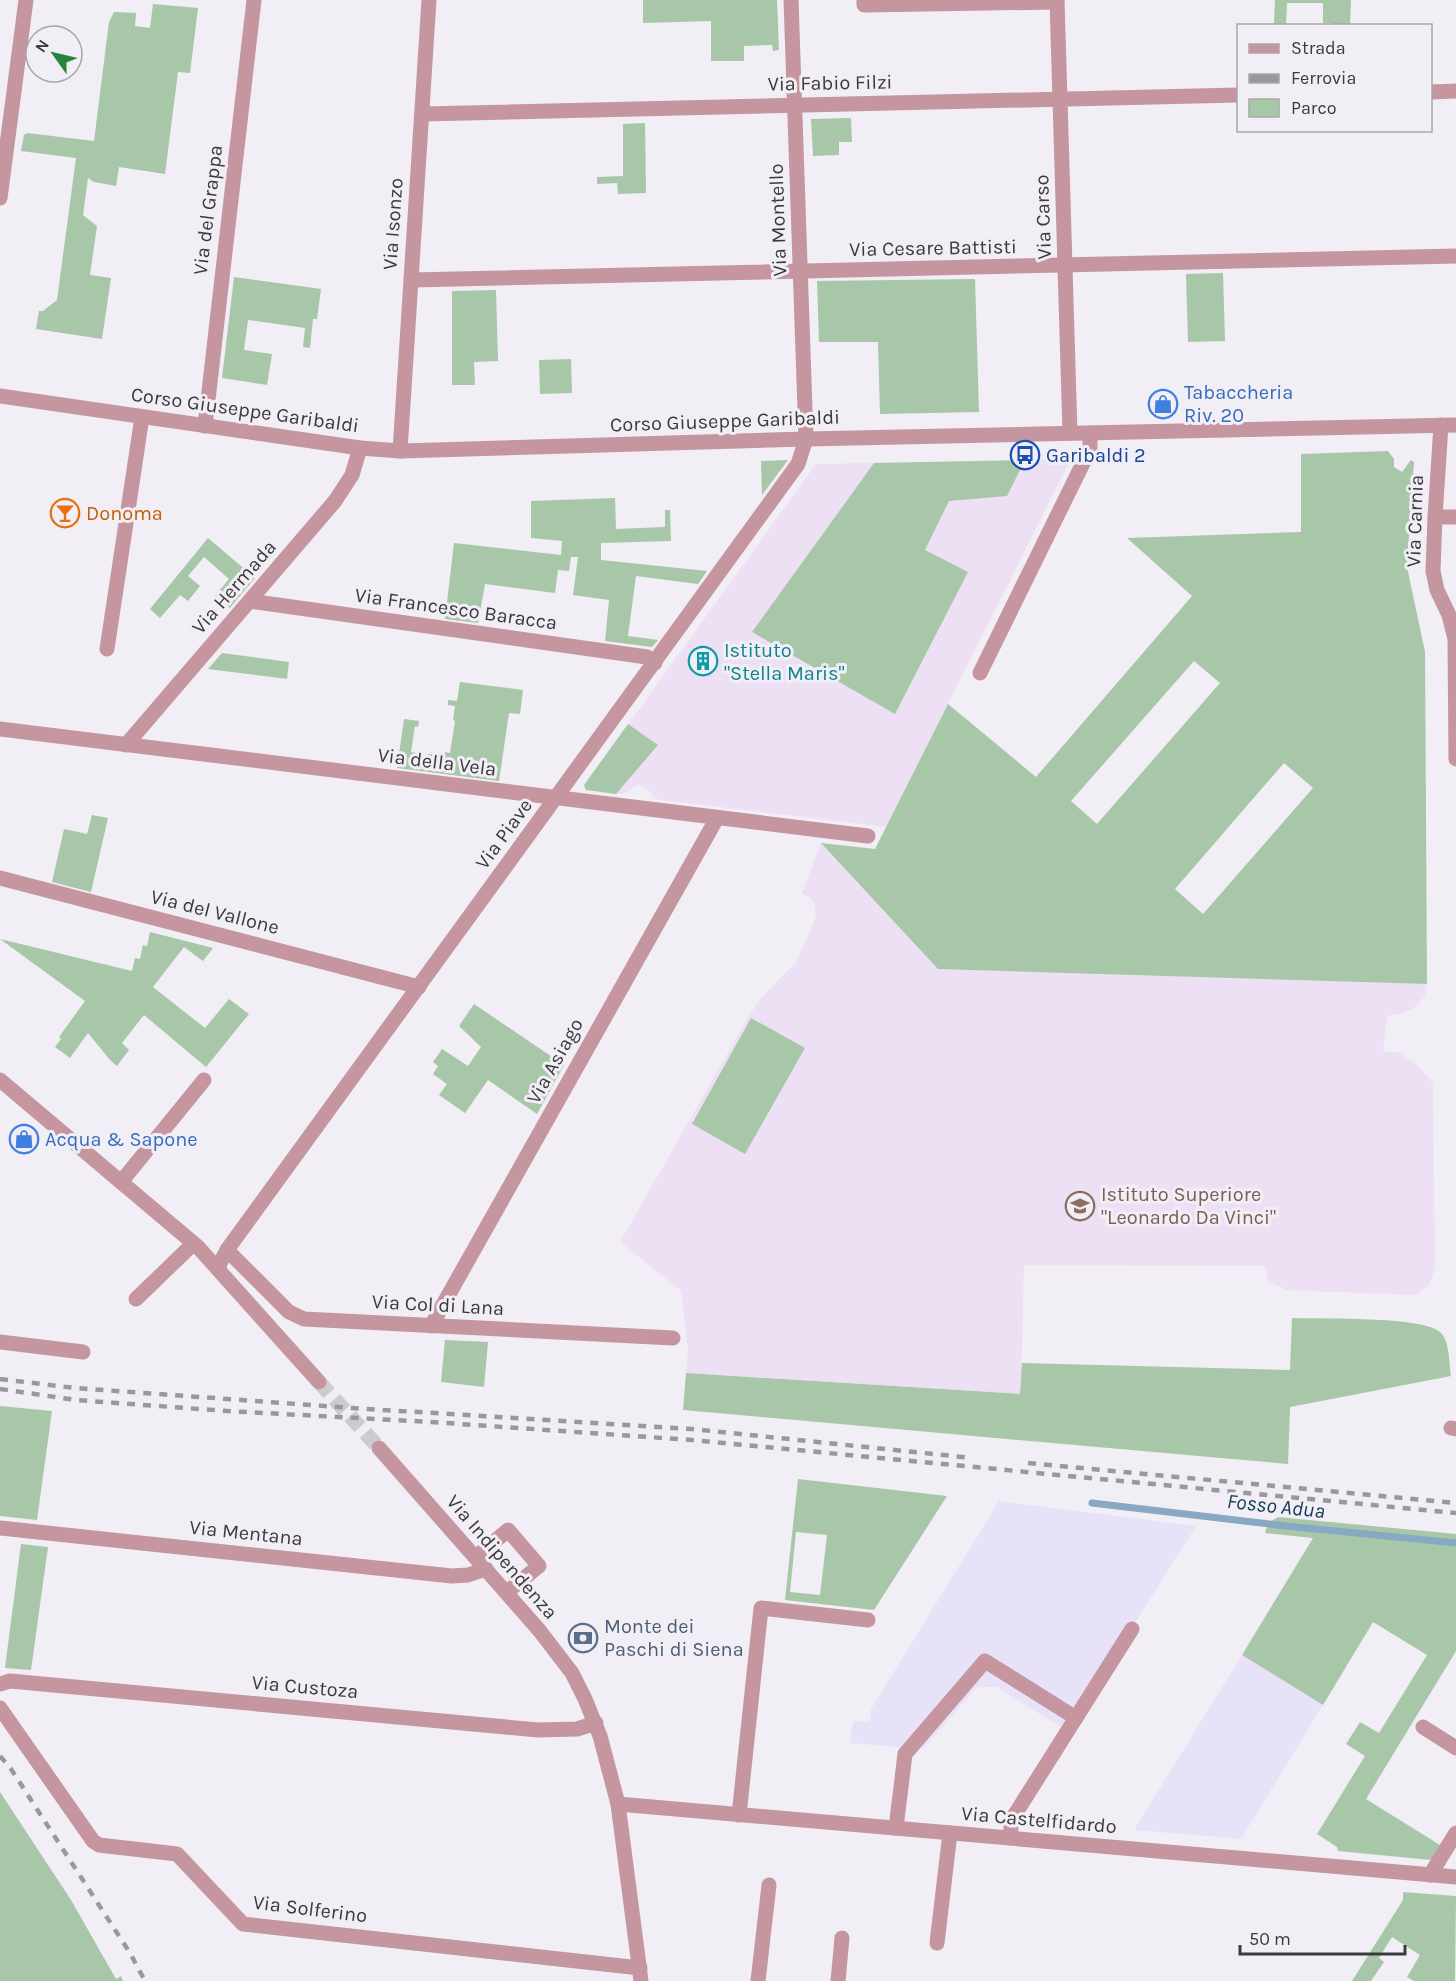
<svg xmlns="http://www.w3.org/2000/svg" width="1456" height="1981" viewBox="0 0 1456 1981" font-family="Karla,sans-serif">
<style>
.commercial{fill:#e8e2f8}
.education{fill:#ede0f4}
.green{fill:#a7c7a8;fill-rule:evenodd}
.lines{fill:none;stroke-linecap:round;stroke-linejoin:round}
.stream{stroke:#87a9c4;stroke-width:7}
.minor-tunnel{stroke:#cdcad0;stroke-width:15;stroke-dasharray:15 8;stroke-linecap:butt}
.minor{stroke:#c595a0;stroke-width:15}
.rail{stroke:#9a989d;stroke-width:4.5;stroke-dasharray:8 8;stroke-linecap:butt}
.labels{text-anchor:middle;dominant-baseline:central;stroke-width:6;stroke-linejoin:round;paint-order:stroke}
.street-label{font-size:20px;fill:#3b3a3c;stroke:#f1eef5}
.shop-label{font-size:20px;fill:#366cbe;stroke:#f1eef5;text-anchor:start}
.transit-label{font-size:20px;fill:#164399;stroke:#f1eef5;text-anchor:start}
.food-label{font-size:20px;fill:#c56008;stroke:#f1eef5;text-anchor:start}
.culture-label{font-size:20px;fill:#0d838f;stroke:#f1eef5;text-anchor:start}
.education-label{font-size:20px;fill:#785e54;stroke:#f1eef5;text-anchor:start}
.service-label{font-size:20px;fill:#4e5e75;stroke:#f1eef5;text-anchor:start}
.water-label{font-size:21px;font-style:italic;fill:#143b54;stroke:#f1eef5}
</style>
<rect width="100%" height="100%" fill="#f1eef5"/>
<g class="commercial">
<polygon points="999,1501 1196,1526 1067,1731 997,1687 977,1687 923,1749 850,1743 853,1721 870,1722 871,1709"/>
<polygon points="1242,1655 1323,1705 1241,1839 1134,1830"/>
</g>
<g class="education">
<polygon points="1071,459 886,827 654,799 651,792 638,784 627,792 622,794 584,789 585,784 816,464"/>
<polygon points="821,843 938,969 1427,984 1425,996 1415,1007 1404,1013 1387,1016 1383,1051 1400,1053 1417,1065 1433,1083 1435,1267 1430,1284 1416,1295 1287,1290 1269,1282 1265,1266 1024,1265 1021,1394 686,1373 688,1351 681,1291 620,1242 750,1014 762,997 797,961 816,917 814,903 809,897 802,893"/>
</g>
<g class="green">
<polygon points="643,0 777,0 779,50 773,51 772,45 744,46 744,61 711,61 711,21 643,23"/>
<polygon points="1275,0 1351,0 1350,25 1333,25 1333,23 1323,23 1323,3 1287,3 1286,25 1274,25"/>
<polygon points="153,4 198,8 190,73 178,72 165,174 119,167 116,186 94,182 88,178 83,215 97,226 90,275 111,278 102,339 36,329 39,311 43,311 57,300 76,158 21,151 24,135 27,133 94,141 109,22 114,12 136,13 135,26 150,28"/>
<polygon points="851,118 852,142 839,142 839,155 813,156 811,119"/>
<polygon points="645,123 646,193 618,194 617,183 597,184 597,177 623,176 623,124"/>
<polygon points="1223,273 1225,341 1188,342 1186,274"/>
<polygon points="234,277 321,289 317,319 313,319 310,348 303,347 305,328 248,320 244,350 272,354 267,385 222,378"/>
<polygon points="975,279 979,412 880,414 878,342 819,342 817,281"/>
<polygon points="496,290 498,361 474,362 475,385 452,385 452,291"/>
<polygon points="571,359 572,393 540,394 539,360"/>
<path d="M1388,451L1394,459V467L1402,472L1411,460L1414,462L1407,567L1425,652L1427,984L938,969L821,843L875,849L948,704L1036,777L1192,596L1127,538L1301,532V454ZM1194,661L1220,683L1097,824L1071,801ZM1284,763L1313,788L1203,914L1175,889Z"/>
<polygon points="788,460 762,495 761,461"/>
<polygon points="1025,460 1007,496 949,501 925,550 968,572 895,714 752,632 874,463"/>
<polygon points="615,498 616,529 665,527 665,510 670,510 671,541 601,543 601,560 707,571 698,584 636,576 628,636 658,640 652,647 605,641 609,600 573,595 578,557 571,557 569,571 558,570 555,593 485,584 478,623 445,619 454,543 561,555 562,541 531,538 531,501"/>
<polygon points="208,538 255,578 230,608 215,596 229,579 204,557 188,576 200,586 188,601 180,595 160,618 150,609"/>
<polygon points="222,653 289,662 287,679 208,669"/>
<polygon points="460,682 523,690 520,714 509,713 499,781 397,768 404,719 419,721 418,727 415,726 411,752 416,753 418,758 425,759 428,754 444,756 445,752 450,753 455,721 453,720 455,706 448,705 448,700 457,701"/>
<polygon points="628,724 658,745 616,794 586,790 584,785"/>
<polygon points="92,815 108,818 91,892 52,882 64,829 87,834"/>
<polygon points="150,932 213,948 203,961 184,947 153,987 205,1028 229,999 249,1014 206,1067 144,1015 122,1043 129,1050 117,1066 110,1060 88,1033 70,1058 55,1047 61,1039 59,1037 85,1001 0,939 132,971 135,958 140,959 143,945 147,946"/>
<polygon points="474,1004 564,1065 537,1114 488,1080 465,1113 439,1095 447,1084 433,1074 438,1066 433,1062 442,1049 468,1066 481,1047 459,1026"/>
<polygon points="751,1018 805,1048 745,1154 692,1124"/>
<path d="M1292,1318C1320,1319 1422,1316 1440,1332C1450,1341 1449,1363 1451,1376L1290,1407L1288,1464L683,1410L686,1373L1020,1394L1022,1363L1290,1370Z"/>
<polygon points="445,1340 488,1342 484,1387 441,1382"/>
<polygon points="0,1406 52,1411 37,1520 0,1516"/>
<path d="M798,1479L947,1496L874,1610L785,1600ZM796,1532L827,1535L820,1595L790,1592Z"/>
<polygon points="1278,1517 1456,1534 1456,1651 1366,1799 1440,1845 1431,1860 1338,1851 1337,1847 1317,1834 1365,1756 1346,1744 1360,1722 1379,1733 1427,1655 1373,1622 1323,1705 1242,1655 1313,1538 1265,1533 1268,1523"/>
<polygon points="21,1544 48,1547 31,1670 5,1668"/>
<polygon points="0,1792 71,1900 116,1979 121,1976 123,1981 0,1981"/>
<polygon points="1403,1892 1456,1896 1455,1981 1414,1981 1407,1977 1420,1955 1392,1937 1379,1958 1384,1962 1371,1981 1352,1981 1403,1900"/>
</g>
<g class="lines">
<polyline class="stream" points="1092,1503 1286,1526 1456,1543"/>
<polyline class="minor-tunnel" points="319,1382 379,1448"/>
<g class="minor">
<polyline points="864,0 864,5 1057,2"/>
<polyline points="1057,0 1070,433"/>
<polyline points="1430,92 1456,91"/>
<polyline points="422,114 1238,95"/>
<polyline points="0,198 26,0"/>
<polyline points="411,280 1456,256"/>
<polyline points="0,396 360,448 400,451 806,439 1456,425"/>
<polyline points="1441,425 1435,517 1433,571 1437,590 1449,615 1455,639 1456,759"/>
<polyline points="205,426 254,0"/>
<polyline points="400,451 429,0"/>
<polyline points="1435,517 1456,517"/>
<polyline points="250,601 647,657 655,663"/>
<polyline points="107,649 142,417"/>
<polyline points="980,673 1090,449 1090,433"/>
<polyline points="0,729 868,836"/>
<polyline points="126,745 335,501 352,475 360,448"/>
<polyline points="0,878 419,987"/>
<polyline points="0,1080 198,1247 319,1382"/>
<polyline points="121,1182 204,1080"/>
<polyline points="227,1250 289,1312 304,1319 673,1338"/>
<polyline points="219,1270 220,1263 227,1250 798,464 806,439 791,0"/>
<polyline points="136,1299 193,1244"/>
<polyline points="431,1326 717,818"/>
<polyline points="0,1342 83,1352"/>
<polyline points="1451,1428 1456,1429"/>
<polyline points="379,1448 539,1630 572,1673 585,1699 600,1736 618,1804 641,1981"/>
<polyline points="0,1528 452,1576 468,1575 486,1569"/>
<polyline points="476,1557 508,1530 539,1566 507,1592"/>
<polyline points="0,1684 10,1681 538,1730 577,1729 596,1723"/>
<polyline points="0,1708 93,1841 99,1845 177,1854 243,1924 640,1968"/>
<polyline points="1423,1727 1456,1748"/>
<polyline points="618,1804 1456,1877"/>
<polyline points="739,1815 761,1608 868,1620"/>
<polyline points="896,1828 905,1754 985,1661 1076,1718"/>
<polyline points="1010,1838 1012,1819 1132,1629"/>
<polyline points="1430,1875 1456,1833"/>
<polyline points="937,1943 950,1833"/>
<polyline points="758,1981 769,1885"/>
<polyline points="838,1981 842,1938"/>
</g>
<g class="rail">
<polyline points="0,1379 75,1388 352,1408 692,1429 972,1458"/>
<polyline points="0,1389 76,1400 227,1411 431,1422 692,1440 1456,1513"/>
<polyline points="1028,1463 1456,1503"/>
<polyline points="0,1756 11,1769 130,1953 145,1981"/>
</g>
</g>
<defs>
<g id="shop-ring" transform="scale(1.5)"><circle r="9.5" fill="#f1eef5" stroke="#3f7fe0" stroke-width="1.5"/><path d="M-5-2.5h2.3a2.7 3.5 0 0 1 5.4 0H5L5.5 6h-11ZM-1.5-2.5h3a1.5 2.3 0 0 0-3 0Z" fill="#3f7fe0"/></g>
<g id="bus-ring" transform="scale(1.5)"><circle r="9.5" fill="#f1eef5" stroke="#1a4fb4" stroke-width="1.5"/><path d="M-5-6H5V4H4V6H2V4H-2V6H-4V4H-5ZM-3.5-4V0h7V-4ZM-3.5 1.2v1.5H-2V1.2ZM2 1.2v1.5H3.5V1.2Z" fill="#1a4fb4"/></g>
<g id="bar-ring" transform="scale(1.5)"><circle r="9.5" fill="#f1eef5" stroke="#e8710a" stroke-width="1.5"/><path d="M-6-5H6L.8 .8V4.5H3.5V6h-7V4.5H-.8V.8Z" fill="#e8710a"/></g>
<g id="building-ring" transform="scale(1.5)"><circle r="9.5" fill="#f1eef5" stroke="#0f9aa8" stroke-width="1.5"/><path d="M-4-6H4V6H1V3H-1V6H-4ZM-2.5-4.3h1.7v1.8h-1.7ZM.8-4.3h1.7v1.8H.8ZM-2.5-1h1.7V.8h-1.7ZM.8-1h1.7V.8H.8Z" fill="#0f9aa8"/></g>
<g id="school-ring" transform="scale(1.5)"><circle r="9.5" fill="#f1eef5" stroke="#8d6e63" stroke-width="1.5"/><path d="M0-5L7-2L0 1L-7-2ZM-4 1L0 2.5L4 1V4Q0 6-4 4Z" fill="#8d6e63"/></g>
<g id="bank-ring" transform="scale(1.5)"><circle r="9.5" fill="#f1eef5" stroke="#5c6f8a" stroke-width="1.5"/><path d="M-6-4H6V4H-6ZM0-2.3a2.3 2.3 0 1 0 0 4.6a2.3 2.3 0 1 0 0-4.6Z" fill="#5c6f8a"/></g>
</defs>
<g fill-rule="evenodd">
<use href="#shop-ring" x="1163" y="404"/>
<use href="#bus-ring" x="1025" y="455"/>
<use href="#bar-ring" x="65" y="513"/>
<use href="#building-ring" x="703" y="661"/>
<use href="#shop-ring" x="24" y="1139"/>
<use href="#school-ring" x="1080" y="1206"/>
<use href="#bank-ring" x="583" y="1638"/>
</g>
<g class="labels">
<g class="street-label">
<text transform="translate(830 83) rotate(-1)">Via Fabio Filzi</text>
<text transform="translate(208 210) rotate(-83)">Via del Grappa</text>
<text transform="translate(1043 217) rotate(-92)">Via Carso</text>
<text transform="translate(778 220) rotate(-92)">Via Montello</text>
<text transform="translate(393 224) rotate(-86)">Via Isonzo</text>
<text transform="translate(933 248) rotate(-1)">Via Cesare Battisti</text>
<text transform="translate(245 410) rotate(8)">Corso Giuseppe Garibaldi</text>
<text transform="translate(725 421) rotate(-2)">Corso Giuseppe Garibaldi</text>
<text transform="translate(1415 521) rotate(-88)">Via Carnia</text>
<text transform="translate(234 587) rotate(-49)">Via Hermada</text>
<text transform="translate(456 609) rotate(8)">Via Francesco Baracca</text>
<text transform="translate(437 762) rotate(7)">Via della Vela</text>
<text transform="translate(504 834) rotate(-54)">Via Piave</text>
<text transform="translate(215 912) rotate(14)">Via del Vallone</text>
<text transform="translate(555 1061) rotate(-61)">Via Asiago</text>
<text transform="translate(438 1305) rotate(3)">Via Col di Lana</text>
<text transform="translate(246 1533) rotate(6)">Via Mentana</text>
<text transform="translate(502 1557) rotate(49)">Via Indipendenza</text>
<text transform="translate(305 1687) rotate(5)">Via Custoza</text>
<text transform="translate(1039 1820) rotate(5)">Via Castelfidardo</text>
<text transform="translate(310 1909) rotate(7)">Via Solferino</text>
</g>
<g class="shop-label">
<text x="1184" y="392">Tabaccheria<tspan x="1184" dy="23">Riv. 20</tspan></text>
<text x="45" y="1139">Acqua &amp; Sapone</text>
</g>
<g class="transit-label">
<text x="1046" y="455">Garibaldi 2</text>
</g>
<g class="food-label">
<text x="86" y="513">Donoma</text>
</g>
<g class="culture-label">
<text x="724" y="650">Istituto<tspan x="724" dy="23">"Stella Maris"</tspan></text>
</g>
<g class="education-label">
<text x="1101" y="1194">Istituto Superiore<tspan x="1101" dy="23">"Leonardo Da Vinci"</tspan></text>
</g>
<g class="service-label">
<text x="604" y="1626">Monte dei<tspan x="604" dy="23">Paschi di Siena</tspan></text>
</g>
<g class="water-label">
<text transform="translate(1276 1506) rotate(6)">Fosso Adua</text>
</g>
</g>
<rect x="1237" y="24" width="195" height="108" fill="#f1eef5" stroke="#a8a6ab" stroke-width="1.5"/>
<rect x="1249" y="44" width="30" height="9" fill="#c595a0" stroke="#a8a6ab" stroke-width="1.5"/>
<text x="1291" y="54" font-size="18" fill="#3b3a3c">Strada</text>
<rect x="1249" y="74" width="30" height="9" fill="#9a989d" stroke="#a8a6ab" stroke-width="1.5"/>
<text x="1291" y="84" font-size="18" fill="#3b3a3c">Ferrovia</text>
<rect x="1249" y="99" width="30" height="18" fill="#a7c7a8" stroke="#a8a6ab" stroke-width="1.5"/>
<text x="1291" y="114" font-size="18" fill="#3b3a3c">Parco</text>
<g transform="translate(54 54) rotate(304)"><circle r="28" fill="#f1eef5" stroke="#a8a6ab" stroke-width="1.5"/>
<path d="M0-4.5L10 22L0 15L-10 22Z" fill="#23863a"/>
<text y="-9" font-size="16" font-weight="bold" text-anchor="middle" fill="#3b3a3c">N</text>
</g>
<path d="M1240 1945v9h165v-9" fill="none" stroke="#3b3a3c" stroke-width="3"/>
<text x="1249" y="1945" font-size="18" fill="#3b3a3c" stroke="#f1eef5" stroke-width="4.5" paint-order="stroke">50 m</text>
</svg>
